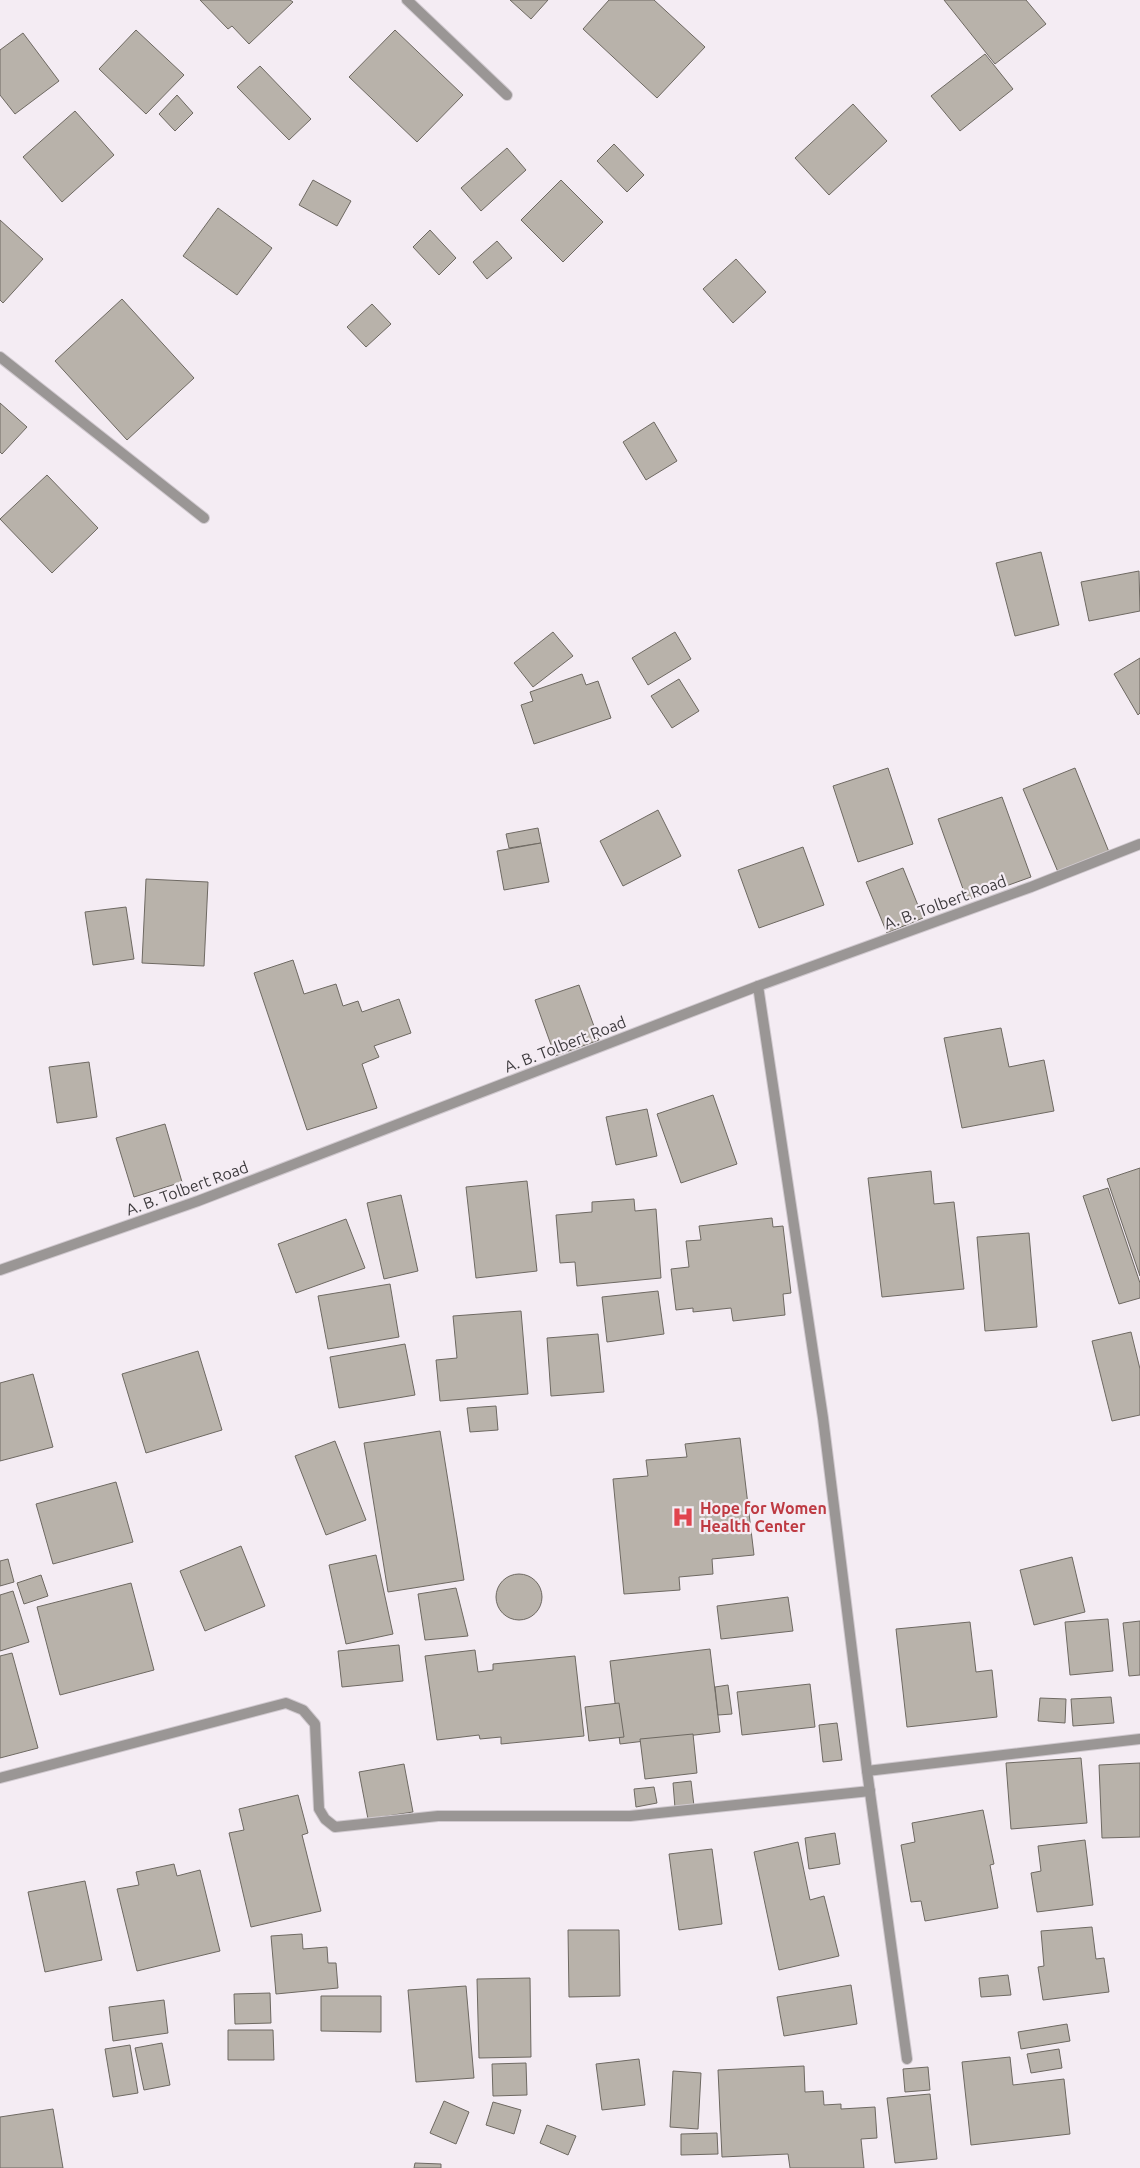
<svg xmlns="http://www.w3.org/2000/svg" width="1140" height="2168" viewBox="0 0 1140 2168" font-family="Ubuntu,sans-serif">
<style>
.building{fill:#b8b2aa;stroke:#6e6962}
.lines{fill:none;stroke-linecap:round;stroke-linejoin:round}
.minor-casing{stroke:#d0c9cf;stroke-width:12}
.tertiary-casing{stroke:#d0c9cf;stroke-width:12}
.minor{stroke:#9a9695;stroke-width:10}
.tertiary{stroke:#9a9695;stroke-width:10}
.labels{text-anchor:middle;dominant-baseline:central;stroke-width:4.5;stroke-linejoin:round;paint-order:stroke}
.street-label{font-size:16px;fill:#3e3b3e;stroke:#f4ecf3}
.health-label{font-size:16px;font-weight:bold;fill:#be3a42;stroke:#f4ecf3;text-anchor:start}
</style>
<rect width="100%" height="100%" fill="#f4ecf3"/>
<g class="building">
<polygon points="200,0 290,0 293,2 249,44 232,26 228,29"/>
<polygon points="510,0 548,0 531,19"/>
<polygon points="609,0 654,0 705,47 657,98 583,29"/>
<polygon points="944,0 1026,0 1046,24 995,64"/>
<polygon points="136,30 184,75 146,114 99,69"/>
<polygon points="395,30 463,95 417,142 349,77"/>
<polygon points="23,33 59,81 15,114 0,95 0,50"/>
<polygon points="985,54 1013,89 960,131 931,96"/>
<polygon points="260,66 311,119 289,140 237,87"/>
<polygon points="177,95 193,113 175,131 159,114"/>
<polygon points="853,104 887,141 829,195 795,158"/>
<polygon points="75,111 114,155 62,202 23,157"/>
<polygon points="614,144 644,175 627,192 597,161"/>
<polygon points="507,148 526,170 481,211 461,188"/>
<polygon points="313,180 351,201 337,226 299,205"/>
<polygon points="561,180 603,222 563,262 521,220"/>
<polygon points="218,208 272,248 237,295 183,256"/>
<polygon points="0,220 43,259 3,303 0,300"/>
<polygon points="430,230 456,258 439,275 413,247"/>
<polygon points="497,241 512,258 487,279 473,262"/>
<polygon points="736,259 766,292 733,323 703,289"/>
<polygon points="122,299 194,378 127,440 55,361"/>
<polygon points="372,304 391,324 366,347 347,327"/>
<polygon points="0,403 27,427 2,454 0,452"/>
<polygon points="654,422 677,461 646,480 623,442"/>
<polygon points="47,475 98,528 52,573 0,519"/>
<polygon points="1041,552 1059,625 1015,636 996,563"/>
<polygon points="1139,571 1140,611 1089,621 1081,582"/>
<polygon points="553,632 573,656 533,687 514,663"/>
<polygon points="675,632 691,659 648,685 632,658"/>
<polygon points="1140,658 1140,713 1138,715 1114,674"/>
<polygon points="582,674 586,685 598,681 611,718 534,744 521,705 533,701 530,692"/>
<polygon points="679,679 699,711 672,728 651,696"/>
<polygon points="888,768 913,844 858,862 833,786"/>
<polygon points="1075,768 1109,852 1058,872 1023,789"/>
<polygon points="1002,797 1031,877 967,900 938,819"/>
<polygon points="658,810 681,856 623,886 600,841"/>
<polygon points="538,828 541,843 509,848 506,834"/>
<polygon points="541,843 549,882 504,890 497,851"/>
<polygon points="803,847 824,905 759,928 738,870"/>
<polygon points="903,868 923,918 887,933 866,882"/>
<polygon points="146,879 208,882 204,966 142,963"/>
<polygon points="126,907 134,959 93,965 85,912"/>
<polygon points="293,960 304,994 336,984 343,1006 358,1001 362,1012 399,999 411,1033 374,1046 379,1057 362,1064 377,1108 307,1130 254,973"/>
<polygon points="579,985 599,1040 555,1056 535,1000"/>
<polygon points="1001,1028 1009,1067 1044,1060 1054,1111 962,1128 944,1038"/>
<polygon points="89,1062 97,1117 57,1123 49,1067"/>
<polygon points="713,1095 737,1164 681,1183 657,1114"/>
<polygon points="647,1109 657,1156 616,1165 606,1117"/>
<polygon points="165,1124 182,1182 134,1197 116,1138"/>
<polygon points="1140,1168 1140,1276 1107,1179"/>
<polygon points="931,1171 934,1204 954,1202 964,1289 882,1297 868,1178"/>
<polygon points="527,1181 537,1271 476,1278 466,1187"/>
<polygon points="1108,1188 1140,1283 1140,1298 1119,1304 1083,1196"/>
<polygon points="401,1195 418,1271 384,1279 367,1203"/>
<polygon points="634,1199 635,1211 656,1209 661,1278 577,1286 575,1262 560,1263 556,1215 592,1212 592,1202"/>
<polygon points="772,1218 773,1227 783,1226 791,1293 783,1294 785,1315 733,1321 731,1308 693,1312 693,1308 676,1310 671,1269 689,1267 686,1241 701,1240 699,1226"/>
<polygon points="346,1219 365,1268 296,1293 278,1244"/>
<polygon points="1029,1233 1037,1327 985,1331 977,1237"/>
<polygon points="390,1284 399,1337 328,1349 318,1296"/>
<polygon points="658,1291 664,1334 607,1342 602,1297"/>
<polygon points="521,1311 528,1394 440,1401 436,1360 457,1358 453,1316"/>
<polygon points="1131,1332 1140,1369 1140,1415 1112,1421 1092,1341"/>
<polygon points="598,1334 604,1392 551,1396 547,1338"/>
<polygon points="405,1344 415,1395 339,1408 330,1357"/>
<polygon points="198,1351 222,1430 146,1453 122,1374"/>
<polygon points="33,1374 53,1447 0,1461 0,1383"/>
<polygon points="496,1406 498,1430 470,1432 467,1408"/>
<polygon points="440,1431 464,1580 388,1592 364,1443"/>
<polygon points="740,1438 754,1555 712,1559 713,1574 679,1577 680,1590 624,1594 613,1479 648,1476 646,1460 687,1457 685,1444"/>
<polygon points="335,1441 366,1520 326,1535 295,1456"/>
<polygon points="116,1482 133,1542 53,1564 36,1504"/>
<polygon points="241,1546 265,1606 205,1631 180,1571"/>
<polygon points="376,1555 393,1634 346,1644 329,1565"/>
<polygon points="1072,1557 1085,1612 1034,1625 1020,1570"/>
<polygon points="8,1559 14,1582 0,1586 0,1561"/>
<circle cx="519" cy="1597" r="23"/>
<polygon points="41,1575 48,1596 24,1604 17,1583"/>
<polygon points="131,1583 154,1670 60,1695 37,1607"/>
<polygon points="456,1588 468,1636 425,1640 418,1594"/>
<polygon points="13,1591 29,1642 0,1651 0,1595"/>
<polygon points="788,1597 793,1631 721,1639 717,1606"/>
<polygon points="1108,1619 1113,1671 1070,1675 1065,1622"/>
<polygon points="1140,1621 1140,1675 1129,1676 1123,1623"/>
<polygon points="970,1622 976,1672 992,1670 997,1717 907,1727 896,1629"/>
<polygon points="399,1645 403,1681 342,1687 338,1651"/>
<polygon points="710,1649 720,1732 620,1744 610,1661"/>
<polygon points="475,1650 478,1672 493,1670 493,1664 575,1656 584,1736 501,1744 501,1737 480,1739 479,1735 437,1740 425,1656"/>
<polygon points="12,1653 38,1748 0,1758 0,1656"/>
<polygon points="810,1684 815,1727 742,1735 737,1692"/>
<polygon points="728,1685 732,1714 718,1715 715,1687"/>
<polygon points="1111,1697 1114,1723 1073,1726 1071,1699"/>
<polygon points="1040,1698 1066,1699 1065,1723 1038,1721"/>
<polygon points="619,1703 624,1737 589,1741 585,1707"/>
<polygon points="837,1723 842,1760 823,1762 819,1725"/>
<polygon points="693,1734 697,1773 645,1779 640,1739"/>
<polygon points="1081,1758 1087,1823 1011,1829 1006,1763"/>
<polygon points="1140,1763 1140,1837 1102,1838 1099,1765"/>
<polygon points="404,1764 413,1812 368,1819 359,1772"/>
<polygon points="691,1781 694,1806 675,1808 673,1783"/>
<polygon points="654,1787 657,1803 636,1807 634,1789"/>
<polygon points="298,1795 308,1833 302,1835 321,1911 251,1927 229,1833 244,1830 239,1809"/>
<polygon points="983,1810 994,1864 990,1865 998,1908 925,1921 921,1901 911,1902 901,1845 915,1842 912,1823"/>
<polygon points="835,1833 840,1864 809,1869 805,1838"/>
<polygon points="1085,1840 1093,1905 1037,1912 1031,1873 1041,1871 1038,1846"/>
<polygon points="798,1842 810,1900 824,1896 839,1956 779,1970 754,1852"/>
<polygon points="712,1849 722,1924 679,1930 669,1854"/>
<polygon points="174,1864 177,1876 200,1870 220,1951 137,1971 117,1889 139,1885 136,1872"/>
<polygon points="85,1881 102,1960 45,1972 28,1892"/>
<polygon points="1092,1927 1096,1959 1104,1958 1109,1992 1043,2000 1038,1967 1044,1966 1041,1931"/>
<polygon points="568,1930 619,1930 620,1996 569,1997"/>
<polygon points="302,1934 303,1949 327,1947 328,1963 336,1963 338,1988 276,1994 271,1936"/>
<polygon points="1008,1975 1011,1995 981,1997 979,1978"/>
<polygon points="530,1978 531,2057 479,2058 477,1979"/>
<polygon points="851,1985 857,2024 784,2036 777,1997"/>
<polygon points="466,1986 474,2078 416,2082 408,1990"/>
<polygon points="270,1993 271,2023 235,2024 234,1994"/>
<polygon points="321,1996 381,1996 381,2032 321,2031"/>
<polygon points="164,2000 168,2033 113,2041 109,2007"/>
<polygon points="1067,2024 1070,2041 1021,2049 1018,2032"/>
<polygon points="228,2030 273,2030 274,2060 228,2060"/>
<polygon points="162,2043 170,2085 144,2090 135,2048"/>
<polygon points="130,2045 138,2093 113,2097 105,2049"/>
<polygon points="1059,2049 1062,2068 1031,2073 1027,2054"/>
<polygon points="1010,2057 1013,2085 1064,2079 1070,2134 971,2145 962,2062"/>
<polygon points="639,2059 645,2105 602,2110 596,2064"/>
<polygon points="526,2063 527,2095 493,2096 492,2064"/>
<polygon points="804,2066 805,2092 823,2091 824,2105 841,2104 841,2109 875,2107 877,2138 861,2139 864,2168 790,2168 788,2154 722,2157 718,2070"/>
<polygon points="928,2067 930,2090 905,2092 903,2069"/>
<polygon points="673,2071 701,2073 698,2129 670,2127"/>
<polygon points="930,2094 937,2159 895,2163 887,2098"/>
<polygon points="444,2101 469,2112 456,2144 430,2133"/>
<polygon points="493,2102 521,2110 514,2134 486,2125"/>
<polygon points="53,2109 63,2168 0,2168 0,2117"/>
<polygon points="547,2125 576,2136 568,2155 540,2143"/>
<polygon points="717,2133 718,2154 681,2155 681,2134"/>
<polygon points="415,2163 441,2164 441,2168 414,2168"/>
</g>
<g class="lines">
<g class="minor-casing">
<g id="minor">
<polyline points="407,0 507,95"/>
<polyline points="0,357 204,518"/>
<polyline points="758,986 823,1418 867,1771 907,2059"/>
<polyline points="867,1771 1140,1739"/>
<polyline points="0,1778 286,1703 303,1710 315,1724 319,1809 325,1819 335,1827 438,1816 630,1816 870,1791"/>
</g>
</g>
<g class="tertiary-casing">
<polyline id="tertiary" points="0,1270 198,1201 758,986 1031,887 1140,844"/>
</g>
<use href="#minor" class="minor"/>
<use href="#tertiary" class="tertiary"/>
</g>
<defs>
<g id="hospital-bare" transform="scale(1.725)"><path d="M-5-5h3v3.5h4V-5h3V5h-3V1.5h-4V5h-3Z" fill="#e0444e" stroke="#f4ecf3" stroke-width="2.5" paint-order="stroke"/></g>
</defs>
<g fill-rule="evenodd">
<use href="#hospital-bare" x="683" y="1517"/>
</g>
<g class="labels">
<g class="street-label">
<text transform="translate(945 902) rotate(-20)">A. B. Tolbert Road</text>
<text transform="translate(565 1044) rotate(-21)">A. B. Tolbert Road</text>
<text transform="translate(187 1188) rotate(-20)">A. B. Tolbert Road</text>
</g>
<g class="health-label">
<text x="700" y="1508">Hope for Women<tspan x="700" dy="18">Health Center</tspan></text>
</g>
</g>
</svg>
